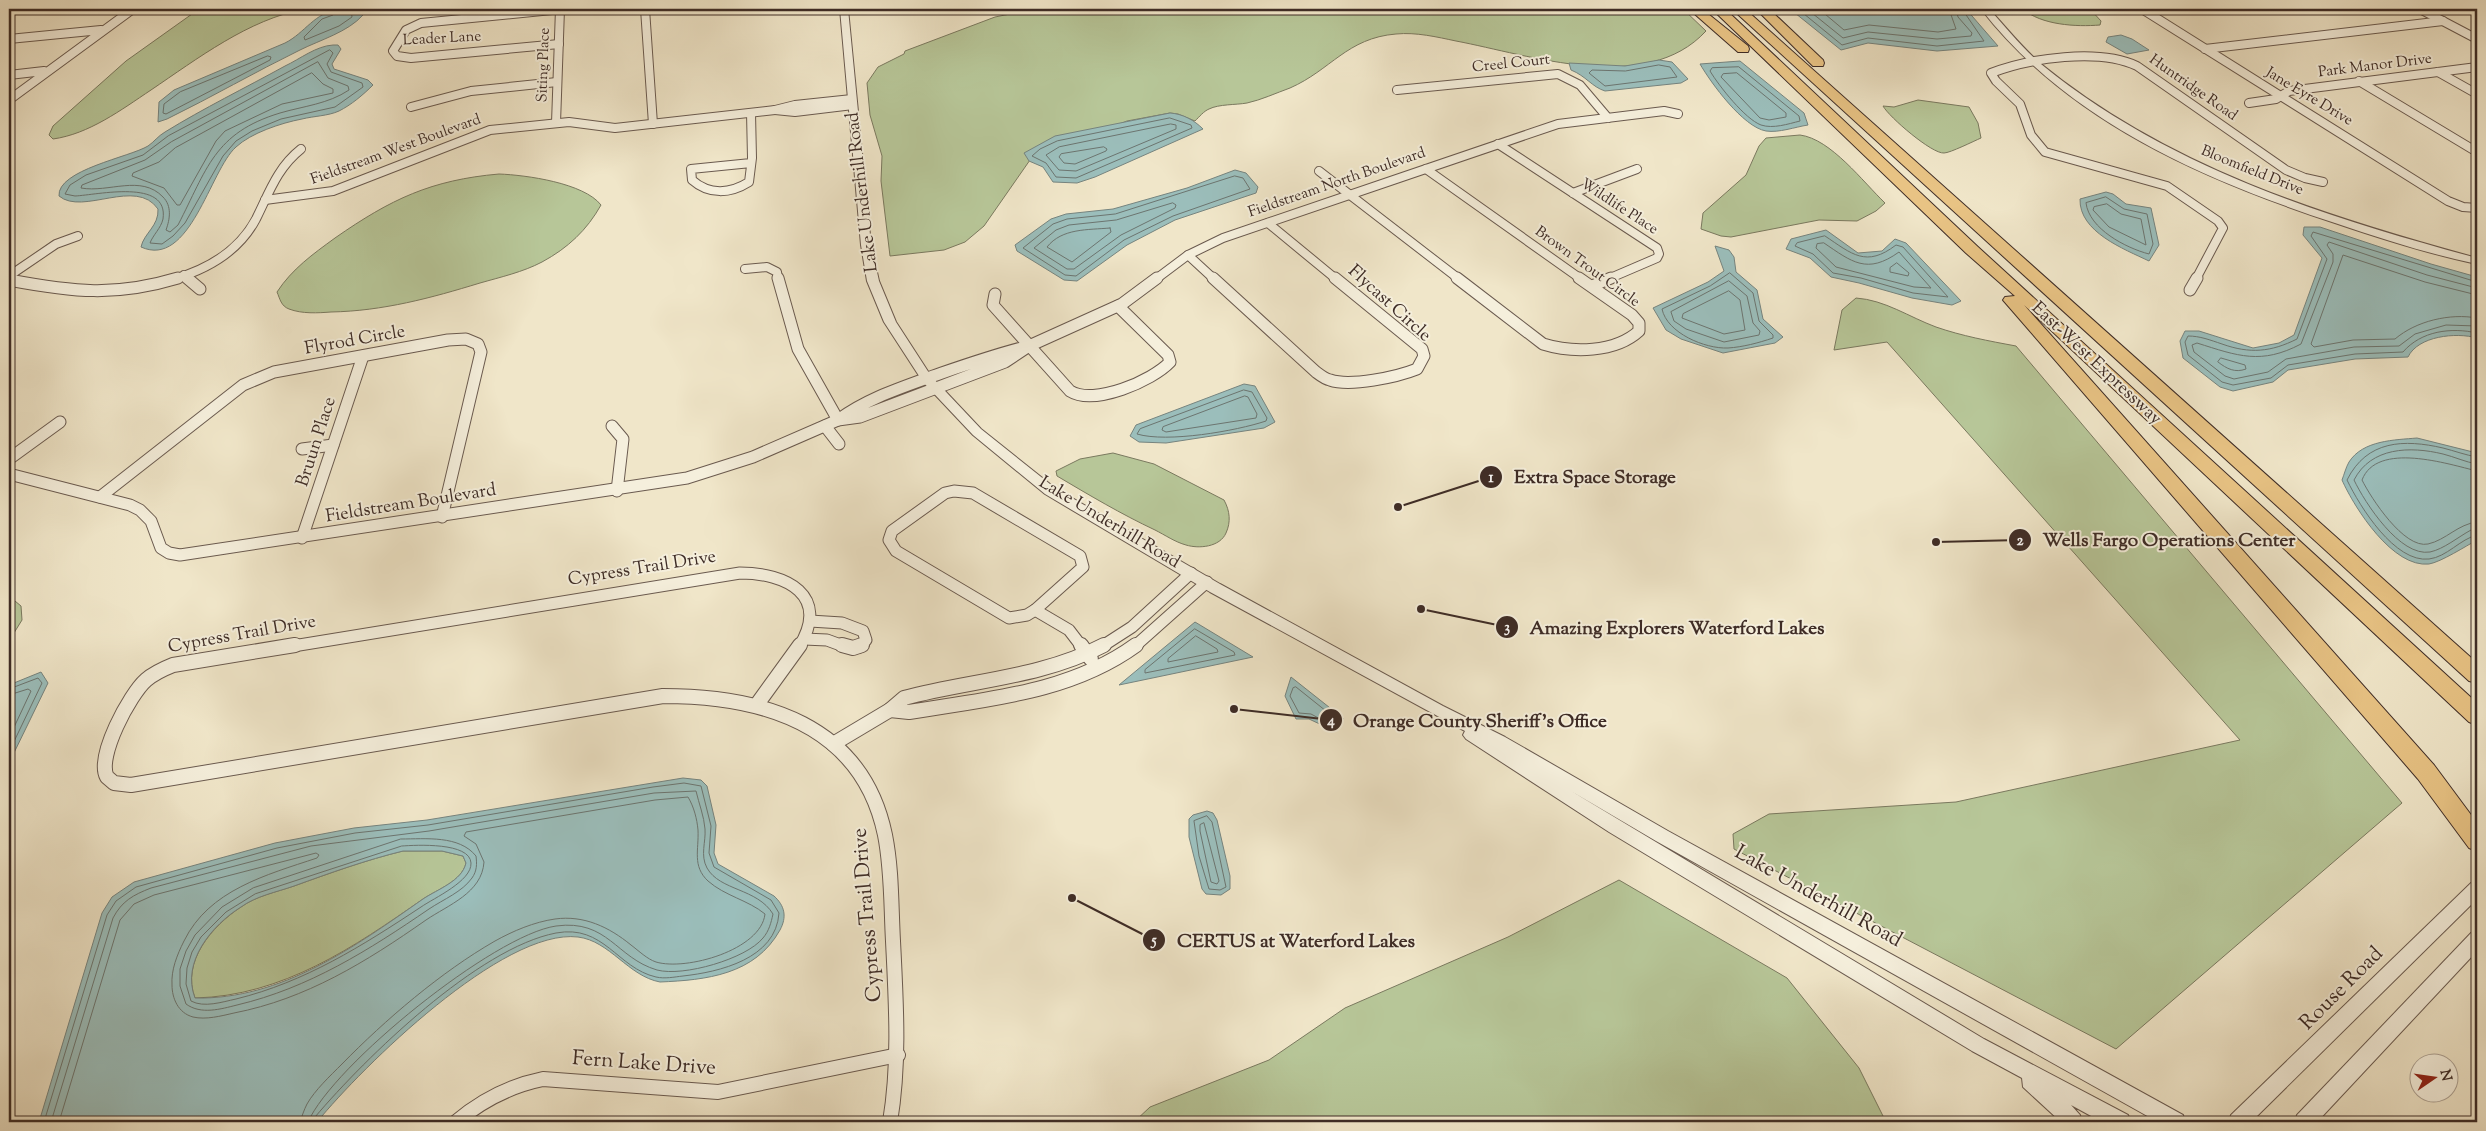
<svg xmlns="http://www.w3.org/2000/svg" width="2486" height="1131" viewBox="0 0 2486 1131" font-family="'Sorts Mill Goudy',serif">
<style>
.green{fill:#b7c698;stroke:#7a795f}
.water{fill:#9bbebb;stroke:#76847f;fill-rule:evenodd}
.lines{fill:none;stroke-linecap:round;stroke-linejoin:round}
.shore{stroke:#6c7570;stroke-width:1}
.minor-far2-casing{stroke:#6a5a4f;stroke-width:10}
.minor-far1-casing{stroke:#6a5a4f;stroke-width:13}
.minor-casing{stroke:#6a5a4f;stroke-width:16}
.tertiary-casing{stroke:#6a5a4f;stroke-width:2}
.motorway-casing{stroke:#3e2c26;stroke-width:2}
.minor-far2{stroke:#f5efdc;stroke-width:8}
.minor-far1{stroke:#f5efdc;stroke-width:11}
.minor{stroke:#f5efdc;stroke-width:14}
.tertiary{fill:#f5efdc;fill-rule:evenodd}
.motorway{fill:#e8c384;fill-rule:evenodd}
.labels{text-anchor:middle;dominant-baseline:central;stroke-width:4;stroke-linejoin:round;paint-order:stroke}
.far-street-label{font-size:15px;fill:#3e2c26;stroke:#f5efdc}
.street-label{font-size:18px;fill:#3e2c26;stroke:#f5efdc}
.near-street-label{font-size:21px;fill:#3e2c26;stroke:#f5efdc}
.leader{fill:none;stroke:#3e2c26;stroke-width:2}
.callout-dot{fill:#3e2c26;stroke:#f5efdc;stroke-width:2}
.mark-label{font-size:15px;text-anchor:middle;font-weight:bold;fill:#fff}
.callout-label{font-size:19px;text-anchor:middle;font-weight:bold;fill:#3e2c26;stroke:#f5efdc;stroke-width:4;stroke-linejoin:round;paint-order:stroke}
</style>
<rect width="100%" height="100%" fill="#f0e6c9"/>
<filter id="stains"><feTurbulence type="fractalNoise" baseFrequency=".004" numOctaves="4"/><feColorMatrix values="0 0 0 0 .2 0 0 0 0 .09 0 0 0 0 .02 0 0 0 .5 -.17"/></filter>
<radialGradient id="worn" r=".72"><stop offset=".6" stop-color="#630" stop-opacity="0"/><stop offset="1" stop-color="#630" stop-opacity=".3"/></radialGradient>
<g class="green">
<path d="M199,9H305C249,19 197,59 151,90C121,110 89,134 53,139L49,135L53,126L126,61Z"/>
<path d="M1035,9H1683L1706,31C1646,96 1530,55 1456,41C1437,37 1416,32 1396,34C1347,38 1331,70 1290,88C1276,93 1261,100 1247,103C1236,105 1219,104 1209,109C1204,111 1199,117 1195,121L1178,114L1170,113L1127,121L1030,160L984,226L965,242L944,250L890,256L881,181L882,156L870,115L867,83L878,67L904,54L905,51L995,17Z"/>
<path d="M2023,9H2090L2101,21L2100,25C2076,27 2041,25 2023,9Z"/>
<path d="M1918,100L1969,107L1978,123L1981,138C1974,141 1950,153 1944,153C1932,154 1889,117 1883,106L1894,107Z"/>
<path d="M1800,135C1831,139 1863,182 1885,203L1876,211L1857,221L1819,220L1731,237L1721,236L1701,229L1703,213L1746,175L1759,146L1766,138Z"/>
<path d="M499,174C526,175 584,183 601,205C587,230 568,248 542,262C523,272 501,277 480,283C431,298 383,311 331,312C318,313 302,314 289,309C281,306 280,299 277,292C292,269 313,254 335,238C391,199 431,180 499,174Z"/>
<path d="M1856,298C1885,300 1909,317 1936,327C1962,336 1989,341 2016,346L2402,803L2116,1049L1734,849L1733,834L1769,814L1956,802L2240,740L1887,342L1834,350L1842,310Z"/>
<path d="M1113,453L1154,464L1224,500C1230,511 1231,522 1226,533C1220,547 1199,549 1186,545C1175,542 1165,535 1155,530C1121,514 1089,495 1057,476L1056,471L1080,459Z"/>
<polygon points="9,596 21,606 22,620 9,641"/>
<path d="M403,851H442L463,856L466,863C462,881 438,889 423,899C354,947 283,996 195,998C181,962 212,926 241,907C256,896 276,892 294,886C330,873 366,860 403,851Z"/>
<polygon points="1619,880 1787,978 1859,1068 1886,1122 1134,1122 1150,1107 1269,1060 1345,1008 1508,937"/>
</g>
<g class="water">
<polygon points="1790,9 1966,9 1998,46 1937,51 1868,43 1841,50"/>
<path d="M338,10L361,12L363,15C348,32 320,40 300,50C255,72 212,97 167,119L158,122L159,102L174,90L285,43C305,33 315,12 338,10Z"/>
<polygon points="2121,35 2132,39 2149,50 2127,54 2106,42 2108,37"/>
<path d="M333,45H338L341,49L332,64L334,69L368,80L373,85C363,95 351,105 339,111C328,116 314,116 302,119C281,123 251,133 236,147C210,170 190,269 141,247C144,233 159,226 158,209C136,177 83,216 59,196C57,170 130,157 148,146C154,142 158,136 165,132C204,108 245,88 285,66C300,59 316,46 333,45Z"/>
<path d="M1659,60L1672,62L1688,79L1681,83L1605,91C1592,87 1586,76 1571,70L1569,63L1625,66Z"/>
<path d="M1740,61L1804,113L1808,125C1795,127 1779,133 1766,131C1743,127 1711,83 1700,64Z"/>
<path d="M1170,113C1183,114 1194,120 1203,129L1095,177L1077,183L1053,182L1043,167L1029,161L1024,153L1055,136Z"/>
<polygon points="1235,170 1246,173 1258,187 1256,193 1175,220 1127,245 1077,281 1064,280 1017,251 1015,245 1051,219 1066,214 1113,209 1187,188"/>
<path d="M2106,192L2113,194L2126,204L2151,208L2159,245L2149,261C2124,249 2079,232 2080,199Z"/>
<path d="M2304,227H2320L2431,264L2477,277V338C2456,332 2418,336 2408,357L2355,359L2288,370L2273,382L2233,391L2220,387L2183,358L2180,341L2185,331H2199L2253,348L2279,343L2294,335L2322,258L2303,235Z"/>
<polygon points="1826,230 1858,253 1882,251 1895,239 1906,243 1961,301 1952,305 1912,298 1859,283 1831,277 1810,258 1786,249 1791,239"/>
<polygon points="1715,246 1729,250 1734,257 1736,272 1757,290 1763,319 1783,337 1775,343 1723,353 1681,339 1666,330 1653,308 1708,282 1724,271"/>
<polygon points="1244,384 1255,386 1275,422 1264,428 1166,443 1139,442 1130,436 1136,425"/>
<path d="M2417,438L2477,453V540C2466,546 2441,562 2429,564C2393,568 2355,509 2342,480C2344,475 2346,467 2349,462C2363,440 2395,440 2417,438Z"/>
<polygon points="1195,622 1253,657 1119,685"/>
<polygon points="41,672 48,683 9,763 9,685"/>
<polygon points="1291,677 1344,719 1324,726 1309,719 1296,719 1285,696"/>
<path d="M683,778L701,780L707,786L716,825L714,853L718,864L774,896C785,906 787,917 780,930C755,975 706,980 660,982C628,976 610,941 578,937C503,928 362,1067 317,1122H39L102,913L112,897L134,882L275,843L354,828L427,820ZM403,851H442L463,856L466,863C462,881 438,889 423,899C356,946 281,1000 195,998C181,962 212,925 241,907C256,896 277,892 294,886C330,873 366,860 403,851Z"/>
<polygon points="1207,811 1213,813 1217,820 1230,876 1230,889 1221,895 1206,894 1202,889 1189,837 1189,819 1193,815"/>
</g>
<g class="lines">
<g class="shore">
<polyline points="335,9 333,15 322,19 304,37 305,40 339,26 352,17 351,9"/>
<polyline points="1798,9 1842,45 1868,38 1937,46 1984,41 1962,9"/>
<polyline points="1807,9 1843,38 1868,32 1937,39 1971,36 1972,33 1958,17 1956,9"/>
<polyline points="1819,9 1844,30 1869,25 1938,32 1956,29 1949,9"/>
<path d="M330,50L333,53L327,64L331,72L362,83L363,87L335,107L281,119L252,131L236,141L223,156L185,223L173,236L162,244L150,243C153,235 161,228 163,219C169,178 97,195 75,196L65,194L70,185L86,175L143,155L168,136Z"/>
<polygon points="268,56 271,57 270,60 166,114 163,113 164,104 180,92"/>
<path d="M318,62L328,78L348,86L349,90C328,104 304,106 280,113C214,133 207,169 178,225L170,232L166,230C170,219 172,206 163,197C141,174 109,193 81,188L82,185L145,160L171,142Z"/>
<polygon points="1659,65 1670,67 1677,77 1605,86 1589,73 1592,70 1625,71"/>
<path d="M1739,67L1799,116L1800,121C1788,124 1773,129 1761,125C1745,119 1719,86 1710,71L1712,68Z"/>
<polygon points="312,73 323,84 333,89 333,93 282,104 225,131 216,141 180,205 177,205 164,188 132,176 133,173 159,162 175,148"/>
<polygon points="1737,73 1786,113 1786,117 1769,120 1760,118 1721,77 1723,74"/>
<polygon points="1170,118 1191,125 1192,128 1076,178 1056,177 1046,163 1032,156 1040,149 1057,141"/>
<polygon points="1171,124 1176,125 1176,129 1076,171 1059,170 1046,155 1059,147"/>
<polygon points="1104,147 1107,149 1106,151 1075,164 1064,163 1059,157 1061,154"/>
<polygon points="1235,176 1243,178 1250,189 1173,216 1124,240 1076,276 1065,275 1023,248 1053,224 1067,219 1115,214"/>
<path d="M2106,197L2124,209L2147,214L2153,244L2149,254C2126,248 2089,229 2086,203Z"/>
<polygon points="1173,203 1176,205 1175,208 1121,235 1074,269 1067,269 1034,248 1056,230 1069,225 1116,220"/>
<polygon points="2107,204 2121,214 2141,219 2146,245 2109,227 2093,210 2094,207"/>
<path d="M1110,228L1111,232L1072,262L1047,247C1062,228 1088,230 1110,228Z"/>
<path d="M1825,236C1852,254 1866,268 1896,245L1903,247L1948,297L1913,293L1861,278L1833,273L1813,254L1795,246L1797,243Z"/>
<path d="M1824,243C1852,262 1867,275 1899,252L1931,288L1914,287L1836,267L1816,248L1817,244Z"/>
<polygon points="1897,263 1909,273 1908,276 1890,272 1890,268"/>
<path d="M1730,273L1753,293L1759,321L1773,335V338C1758,343 1743,347 1728,348C1705,349 1667,333 1662,309L1710,286Z"/>
<polygon points="1729,281 1747,296 1753,323 1760,331 1759,335 1724,342 1686,329 1674,321 1671,312"/>
<path d="M2477,282L2313,232L2311,236L2327,259L2297,339C2271,352 2250,354 2222,344C2210,340 2200,336 2188,336L2185,342L2188,355L2222,382L2233,385L2271,378L2288,365L2355,354L2403,352C2421,331 2451,327 2477,333"/>
<path d="M2477,288L2427,275L2329,242L2327,245L2333,254V262L2301,344C2261,365 2238,356 2197,343L2192,345L2194,352L2225,376L2234,379L2268,372L2286,359L2354,347L2399,346L2415,334L2446,325L2477,326"/>
<polygon points="1729,291 1740,300 1745,330 1724,334 1682,318 1683,314"/>
<path d="M2477,295L2425,282L2343,255L2311,344L2314,347L2353,340L2395,339C2416,321 2450,313 2477,318"/>
<path d="M2221,358L2245,365L2246,369C2235,373 2227,369 2218,362Z"/>
<path d="M1244,390L1252,392L1267,418L1266,421C1236,431 1167,443 1137,434L1140,429Z"/>
<polygon points="1245,396 1248,397 1257,414 1256,418 1166,432 1162,430 1163,427"/>
<path d="M2477,457C2465,455 2455,451 2443,448C2404,439 2367,440 2347,480C2360,507 2395,563 2429,559C2447,557 2460,539 2477,535"/>
<path d="M2477,464C2465,462 2455,457 2443,454C2410,446 2371,447 2354,480C2365,503 2400,557 2430,552C2444,549 2458,537 2471,530L2477,529"/>
<path d="M2477,471C2448,464 2377,441 2362,480C2371,498 2404,549 2428,544C2446,540 2458,524 2477,522"/>
<polygon points="1195,629 1234,652 1235,655 1145,673 1145,670"/>
<polygon points="1196,636 1217,649 1218,652 1168,662 1168,659"/>
<polygon points="1296,687 1331,715 1331,718 1324,721 1311,714 1299,713 1290,696 1293,688"/>
<polyline points="9,689 38,678 42,683 9,752"/>
<polyline points="9,695 28,689 31,691 9,738"/>
<polygon points="1207,816 1212,822 1226,887 1220,890 1209,889 1199,856 1194,821"/>
<polygon points="1204,823 1219,881 1217,884 1211,882 1200,831 1200,825"/>
<path d="M401,839C426,839 459,835 476,856C477,864 477,871 472,878C462,892 444,899 429,909C369,950 309,988 237,1005C221,1009 201,1015 186,1004L180,986V969L186,951L195,935L222,907L253,888Z"/>
<path d="M402,846C416,845 470,842 471,863C472,881 434,898 421,907C362,946 305,982 236,999C222,1002 204,1008 191,1001L186,984L187,968L192,952L201,937L226,912L255,894Z"/>
<path d="M44,1122L107,915L116,901L136,887L277,848L355,833L428,825L653,787L684,783L701,786L711,826L709,853L714,867L771,900L779,913C776,959 719,972 683,976C674,977 665,979 656,977C617,968 604,924 556,933C478,948 366,1057 315,1117L314,1122"/>
<path d="M51,1122L113,918C122,901 133,895 151,888L311,846L429,831L654,793L696,791C699,804 704,816 705,829C706,842 700,855 707,868C720,891 757,888 773,914C771,923 769,931 763,938C746,959 683,977 657,970C616,958 608,919 556,926C494,935 333,1065 308,1122"/>
<path d="M59,1122L120,920L134,904L154,895L316,853L319,855L317,858C266,875 209,890 184,941C177,955 171,970 172,985C172,998 178,1013 193,1017C206,1020 221,1016 234,1013C306,999 366,962 426,920C448,905 482,893 484,862L476,844L464,836L466,832L655,800L688,797C694,807 697,819 698,830C699,850 692,866 708,881C725,896 748,900 765,914C761,950 686,971 656,962C647,959 639,951 631,945C609,927 584,915 555,919C534,922 513,931 495,941C441,972 385,1020 342,1064C330,1076 315,1090 307,1104C304,1110 302,1116 300,1122"/>
</g>
<g class="minor-far2-casing">
<g id="minor-far2">
<polyline points="645,9 653,124"/>
<polyline points="2142,9 2448,201 2463,207 2477,208"/>
<polyline points="2420,9 2477,39"/>
<polyline points="9,39 101,30"/>
<polyline points="559,44 411,58 397,56 393,51 406,30 421,23 562,9"/>
<polyline points="2205,49 2443,21"/>
<polyline points="2438,72 2477,94"/>
<polyline points="9,75 44,71"/>
<polyline points="2359,81 2477,152"/>
<polyline points="1397,90 1558,74 1580,85 1608,118"/>
<polyline points="852,99 795,105 775,110 795,112 853,105"/>
<polyline points="9,100 133,9"/>
<polyline points="2249,103 2276,99 2289,91 2477,67"/>
<polyline points="411,107 471,91 557,82"/>
<path d="M751,113L752,158L749,182C730,194 709,195 692,180L691,169L751,163"/>
<polyline points="556,123 560,9"/>
<polyline points="1498,144 1657,248 1659,254 1657,258 1608,279"/>
<polyline points="1426,169 1581,279"/>
<polyline points="1319,171 1459,279"/>
<polyline points="1573,193 1637,169"/>
<polyline points="265,200 333,191 490,130 569,122 615,128 775,110"/>
<polyline points="1268,223 1336,279"/>
<polyline points="1188,255 1214,279"/>
<polyline points="745,269 767,267 777,272 778,279"/>
<polyline points="184,275 189,279"/>
<polyline points="9,276 56,244 78,236"/>
<path d="M174,279C208,269 239,251 256,219C269,193 277,168 301,149"/>
<polyline points="1156,279 1188,255 1223,238 1558,124 1664,111 1678,114"/>
<path d="M2196,279L2223,228L2218,221L2167,186L2045,152L2031,135L2020,104L1996,81L1991,73C2030,58 2099,48 2137,66L2286,170L2305,178L2323,182"/>
</g>
</g>
<g class="minor-far1-casing">
<g id="minor-far1">
<polyline points="187,278 200,289"/>
<path d="M1213,278L1316,372C1320,375 1325,379 1330,380C1350,387 1397,377 1417,369L1424,356L1422,349L1335,278"/>
<path d="M1457,278L1543,344C1572,353 1615,353 1639,331V323L1632,315L1579,278"/>
<path d="M9,280C73,292 115,297 178,278"/>
<polyline points="1592,286 1611,278"/>
<polyline points="2190,290 2197,278"/>
<path d="M995,294L993,305L1070,391C1094,406 1152,381 1170,362L1168,355L1118,306"/>
<polyline points="1029,346 1122,304 1157,278"/>
<path d="M1029,346L1005,362L860,417L838,420C866,399 900,388 933,376C965,365 996,354 1029,346Z"/>
<polyline points="612,426 623,439 617,491"/>
<polyline points="825,426 839,444"/>
<polyline points="302,449 333,445"/>
<polyline points="9,459 60,422"/>
<polyline points="9,474 130,505 140,510 151,521 161,548 169,553 180,555 687,478 753,457 838,420 798,349 778,278"/>
<polygon points="954,491 973,493 1080,556 1083,567 1035,610 1027,615 1009,618 896,551 889,540 892,531 945,493"/>
<polyline points="100,497 243,385 274,372 448,340 466,339 478,344 481,352 442,517"/>
<polyline points="302,538 363,356"/>
<polyline points="1035,610 1069,630 1082,647"/>
<polyline points="810,621 842,623 863,631 866,640 860,647"/>
<polyline points="804,639 827,640 846,647"/>
<path d="M287,647L740,573C786,573 831,595 799,647"/>
<polyline points="1101,647 1132,627 1191,573"/>
<polyline points="1134,647 1207,582"/>
</g>
</g>
<g class="minor-casing">
<g id="minor">
<path d="M295,645L173,665C163,669 154,673 146,680C130,694 96,757 107,777L114,783L131,785L663,696C763,696 862,724 885,835C892,870 891,906 893,941C896,1002 900,1062 890,1122"/>
<polyline points="842,645 853,648 862,645"/>
<polyline points="1081,645 1091,659"/>
<path d="M1104,645C1041,678 971,680 904,698L890,710L909,712C987,699 1070,693 1136,645"/>
<polyline points="758,703 800,645"/>
<polyline points="833,744 890,710"/>
<path d="M456,1122C482,1100 509,1086 543,1079L718,1092L898,1055"/>
</g>
</g>
<g class="tertiary-casing">
<g id="tertiary">
<polygon points="840,9 848,9 871,245 879,281 896,322 931,376 981,429 1055,488 1220,584 1443,706 1505,737 1668,831 2183,1115 2185,1122 2158,1122 1656,841 1571,791 1984,1039 2128,1115 2131,1122 2102,1122 2071,1105 2080,1115 2082,1122 2061,1122 2023,1087 2022,1078 1972,1051 1609,832 1466,739 1463,735 1465,731 1210,592 1045,494 973,435 923,382 884,322 867,281 861,245"/>
<path d="M1981,9H1989C2006,27 2022,48 2041,64C2167,167 2322,216 2477,258V264C2429,254 2382,239 2335,223C2204,180 2068,121 1981,9Z"/>
<polygon points="2477,881 2477,899 2251,1122 2229,1122 2231,1115 2471,883"/>
<polygon points="2477,931 2477,951 2317,1122 2295,1122 2297,1115 2471,933"/>
</g>
</g>
<g class="motorway-casing">
<g id="motorway">
<polygon points="1689,9 1702,9 1748,46 1749,49 1748,52 1738,52"/>
<polygon points="1712,9 1725,9 1978,247 2477,703 2477,725 2469,722 2024,305 2434,765 2477,823 2477,851 2469,848 2418,779 2003,300 2005,297 2015,296 1966,253"/>
<polygon points="1732,9 1745,9 2477,663 2477,683 2469,681"/>
<polygon points="1756,9 1769,9 1823,60 1824,63 1823,66 1813,66"/>
</g>
</g>
<use href="#minor-far2" class="minor-far2"/>
<use href="#minor-far1" class="minor-far1"/>
<use href="#minor" class="minor"/>
<use href="#tertiary" class="tertiary"/>
<use href="#motorway" class="motorway"/>
</g>
<g class="labels">
<g class="far-street-label">
<text transform="translate(442 39) rotate(-3)">Leader Lane</text>
<text transform="translate(1511 64) rotate(-6)">Creel Court</text>
<text transform="translate(544 65) rotate(-88)">Siting Place</text>
<text transform="translate(2375 66) rotate(-7)">Park Manor Drive</text>
<text transform="translate(2193 88) rotate(35)">Huntridge Road</text>
<text transform="translate(2309 97) rotate(31)">Jane Eyre Drive</text>
<text transform="translate(396 150) rotate(-20)">Fieldstream West Boulevard</text>
<text transform="translate(2252 171) rotate(22)">Bloomfield Drive</text>
<text transform="translate(1337 183) rotate(-19)">Fieldstream North Boulevard</text>
<text transform="translate(1619 207) rotate(33)">Wildlife Place</text>
<text transform="translate(1587 267) rotate(36)">Brown Trout Circle</text>
</g>
<g class="street-label">
<text transform="translate(863 192) rotate(-97)">Lake Underhill Road</text>
<text transform="translate(1389 304) rotate(42)">Flycast Circle</text>
<text transform="translate(355 341) rotate(-10)">Flyrod Circle</text>
<text transform="translate(2096 364) rotate(43)">East-West Expressway</text>
<text transform="translate(317 442) rotate(-72)">Bruun Place</text>
<text transform="translate(411 504) rotate(-9)">Fieldstream Boulevard</text>
<text transform="translate(1109 523) rotate(31)">Lake Underhill Road</text>
<text transform="translate(642 569) rotate(-9)">Cypress Trail Drive</text>
<text transform="translate(242 635) rotate(-10)">Cypress Trail Drive</text>
</g>
<g class="near-street-label">
<text transform="translate(1818 897) rotate(29)">Lake Underhill Road</text>
<text transform="translate(868 915) rotate(-95)">Cypress Trail Drive</text>
<text transform="translate(2342 989) rotate(-45)">Rouse Road</text>
<text transform="translate(644 1064) rotate(4)">Fern Lake Drive</text>
</g>
</g>
<path class="leader" d="M1398 507L1491 477M1936 542L2020 540M1421 609L1507 627M1234 709L1331 720M1072 898L1154 940"/>
<g class="callout-dot">
<circle cx="1398" cy="507" r="5"/>
<circle cx="1936" cy="542" r="5"/>
<circle cx="1421" cy="609" r="5"/>
<circle cx="1234" cy="709" r="5"/>
<circle cx="1072" cy="898" r="5"/>
<circle cx="1491" cy="477" r="12"/>
<circle cx="2020" cy="540" r="12"/>
<circle cx="1507" cy="627" r="12"/>
<circle cx="1331" cy="720" r="12"/>
<circle cx="1154" cy="940" r="12"/>
</g>
<g class="mark-label">
<text x="1491" y="482">1</text>
<text x="2020" y="545">2</text>
<text x="1507" y="632">3</text>
<text x="1331" y="725">4</text>
<text x="1154" y="945">5</text>
</g>
<g class="callout-label">
<text x="1595" y="483">Extra Space Storage</text>
<text x="2169" y="546">Wells Fargo Operations Center</text>
<text x="1677" y="634">Amazing Explorers Waterford Lakes</text>
<text x="1480" y="727">Orange County Sheriff's Office</text>
<text x="1296" y="947">CERTUS at Waterford Lakes</text>
</g>
<rect width="2486" height="1131" fill="none" stroke="#f0e6c9" stroke-width="30"/>
<rect x="10" y="10" width="2466" height="1111" fill="none" stroke="#3e2c26" stroke-width="2.5"/>
<rect x="15" y="15" width="2456" height="1101" fill="none" stroke="#3e2c26"/>
<g transform="translate(2434 1078) rotate(77)"><circle r="24" fill="#f5efdc" stroke="#aca193"/>
<path d="M0-4L9 19L0 12L-9 19Z" fill="#8f2418"/>
<text y="-8" font-size="14" font-weight="bold" text-anchor="middle" fill="#3e2c26">N</text>
</g>
<rect width="100%" height="100%" filter="url(#stains)"/>
<rect width="100%" height="100%" fill="url(#worn)"/>
</svg>
